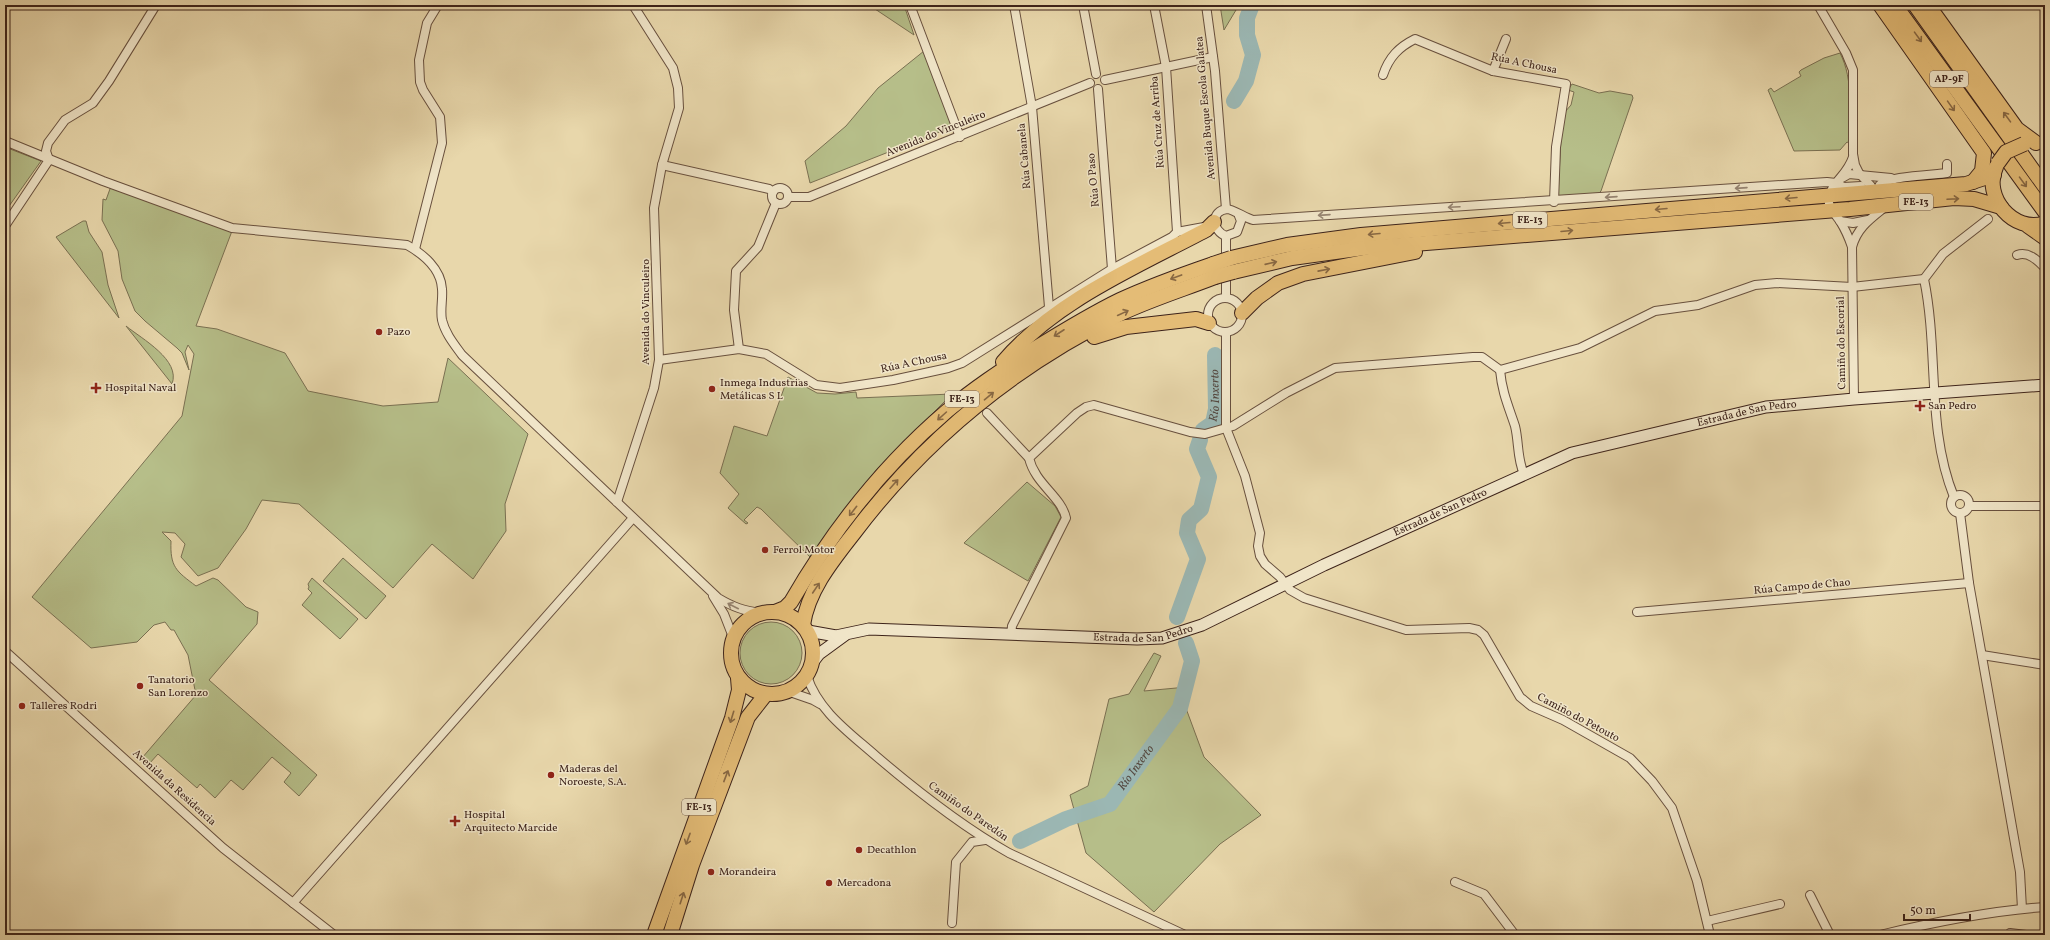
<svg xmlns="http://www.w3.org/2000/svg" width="2050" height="940" viewBox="0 0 2050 940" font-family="Vollkorn,serif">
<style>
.green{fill:#b6be89;stroke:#7a7052}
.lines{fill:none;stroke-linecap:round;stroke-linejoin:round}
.river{stroke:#9bb7b3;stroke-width:16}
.street-casing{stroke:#68503e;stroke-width:10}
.secondary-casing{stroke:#3d231a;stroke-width:13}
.highway-casing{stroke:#3d231a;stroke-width:16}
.street{stroke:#f0e5c8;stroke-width:8}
.secondary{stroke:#f0e5c8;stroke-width:11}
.highway{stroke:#e4bc76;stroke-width:14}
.highway-bridge-casing{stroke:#3d231a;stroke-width:16;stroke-linecap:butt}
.highway-bridge{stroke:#e4bc76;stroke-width:14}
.oneway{stroke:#886843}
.oneway2{stroke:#968471}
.poi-dot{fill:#8f2418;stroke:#f0e5c8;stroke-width:1.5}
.labels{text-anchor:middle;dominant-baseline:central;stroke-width:3;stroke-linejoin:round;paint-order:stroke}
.shield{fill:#f0e5c8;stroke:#735d4e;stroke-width:1}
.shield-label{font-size:10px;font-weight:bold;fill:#3d231a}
.street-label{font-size:11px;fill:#3d231a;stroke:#f0e5c8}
.poi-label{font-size:11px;fill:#3d231a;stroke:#f0e5c8;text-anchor:start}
.water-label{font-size:12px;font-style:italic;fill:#544840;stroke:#f0e5c8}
</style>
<rect width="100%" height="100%" fill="#e8d7ab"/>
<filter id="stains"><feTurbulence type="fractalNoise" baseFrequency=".005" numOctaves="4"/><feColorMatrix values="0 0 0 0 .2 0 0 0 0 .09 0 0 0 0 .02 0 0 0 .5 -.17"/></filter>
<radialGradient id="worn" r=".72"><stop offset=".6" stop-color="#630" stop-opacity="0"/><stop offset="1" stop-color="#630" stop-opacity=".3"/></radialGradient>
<g class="green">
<polygon points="869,5 904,5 914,35"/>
<polygon points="1220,5 1239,5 1224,30"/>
<polygon points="924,51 952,127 810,183 805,161 846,126 878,88"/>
<path d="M1840,53C1854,80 1849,113 1849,143L1847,142L1840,150L1794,151L1768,90L1771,88L1774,92L1801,76L1799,72L1801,70L1824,58Z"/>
<polygon points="1572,84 1599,93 1610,91 1632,95 1633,98 1601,191 1597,195 1562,197 1558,195 1562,120 1564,113 1571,105 1574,92 1568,90"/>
<polygon points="5,147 41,161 7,209 5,208"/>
<path d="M111,186L232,231L196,326L217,329L285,353L308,391L383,406L438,402L448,358L528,434L505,504L506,531L473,579L432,544L393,588L299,504L262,500L246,529L218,568L198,576L181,557L185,544L175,533L162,532L171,541C170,567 176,571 196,586L213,578L218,580L246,607L258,612L257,624L209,680L317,775L299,796L284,782L291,773L272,757L243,790L231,780L215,798L200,784L197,788L158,754L149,764L142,758L196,695L188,655L174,630H171L165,622L154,625L137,642L91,648L32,597L182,416L194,354L188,345L185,352L189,370L182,353L177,348L145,321L135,311L122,279L118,251L102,220L103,199L106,200Z"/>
<polygon points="83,221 86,221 89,232 102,252 108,285 119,318 56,237"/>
<path d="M126,326C142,339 181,360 172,384Z"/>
<polygon points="788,377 817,393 835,394 856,392 857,398 952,394 878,468 810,557 761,509 757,507 744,520 748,523 746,524 728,508 739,494 720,473 734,426 767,436"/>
<polygon points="1027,482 1055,506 1061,517 1028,581 964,543"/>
<polygon points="343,558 386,596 366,619 323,581"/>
<polygon points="312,578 358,619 340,639 302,605 312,593 308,589 309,587 308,584"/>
<circle cx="771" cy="653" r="31"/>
<polygon points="1154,653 1161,656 1144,691 1187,687 1184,703 1204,757 1261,815 1220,844 1154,912 1086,853 1070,795 1088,786 1109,699 1129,694"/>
</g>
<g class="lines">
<g class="river">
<polyline points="1234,101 1246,81 1253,55 1247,35 1247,18 1252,5"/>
<path id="s1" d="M1203,430L1213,423L1216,409L1215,355"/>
<polyline points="1177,617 1198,559 1187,533 1189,520 1201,509 1209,477 1197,449 1200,440"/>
<path id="s2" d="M1020,841L1066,819L1110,804L1180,708L1192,661L1186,643"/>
</g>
<g class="street-casing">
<g id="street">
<polyline points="910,5 960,137"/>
<polyline points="1014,5 1032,107 1049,307"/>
<polyline points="1083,5 1096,74"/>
<polyline points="1206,5 1215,71 1226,209"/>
<polyline points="1818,5 1846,53 1853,70 1853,154 1855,165 1859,173 1871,186"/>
<polyline points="1493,71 1506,39"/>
<path d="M1383,75C1389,57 1399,47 1415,39L1493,71L1566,84L1556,147L1554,202"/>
<polyline points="1105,80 1213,57"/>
<polyline points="1098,89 1112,269"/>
<path d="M5,141L103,181L232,228L407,245C423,254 441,269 442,289C443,299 440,310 442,320C445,333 454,344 462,355L718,598C733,607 744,611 762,613"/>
<polyline points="662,165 769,189 773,192"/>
<polyline points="1842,178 1849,174 1891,178"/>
<path d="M1879,186C1884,176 1935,175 1947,173V164"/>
<circle cx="780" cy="196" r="8"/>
<polyline points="788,197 809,197 1090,83"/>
<path d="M1239,216L1241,221L1237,232L1226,236C1212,231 1210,211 1227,209C1232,209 1246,218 1253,220L1827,182L1836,183L1844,187L1861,186"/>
<polyline points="1840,221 1853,223 1868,220"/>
<polyline points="5,226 49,160 46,151 48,143 65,120 93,103 109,81 156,5"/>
<polyline points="1177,232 1204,227"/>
<polyline points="1226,236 1226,298"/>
<path d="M1852,247C1849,238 1845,229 1840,221C1830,207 1822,201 1836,183C1843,174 1849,169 1853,157"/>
<polyline points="415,249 442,143 440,117 423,90 420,82 419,60 427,23 438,5"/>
<path d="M2017,255C2029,251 2038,261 2045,268"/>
<circle cx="1225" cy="315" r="17"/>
<polyline points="1226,333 1226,428 1245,476 1260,533 1258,546 1260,556 1265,564 1280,577 1290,590 1304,598 1406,630 1469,628 1478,630 1484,635 1520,697 1531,706 1563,720 1630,758 1652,781 1672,808 1697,881 1710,935"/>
<polyline points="739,349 734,310 736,271 758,247 776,203"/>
<polyline points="659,360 739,349 766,354 816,385 840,388 893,380 948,368 962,363 1112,269 1172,237 1177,232 1166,67 1154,5"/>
<path d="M1500,370C1502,392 1508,405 1515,426C1519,442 1517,459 1524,474"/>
<path d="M1854,399L1852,247C1857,228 1870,219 1885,207"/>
<polyline points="987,413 1029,458"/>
<circle cx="1960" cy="504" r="9"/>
<path d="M1954,497C1926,428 1939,351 1924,279L1943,254L1988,219"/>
<polyline points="617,502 654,388 659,360 654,208 662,165 679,108 678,88 673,68 633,5"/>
<polyline points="1969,506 2045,506"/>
<polyline points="1960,513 1969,583 2020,872 2022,909"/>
<polyline points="713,596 724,614 733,637"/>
<polyline points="1637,612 1969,583"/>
<path d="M1011,635L1012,626L1066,518C1061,496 1035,484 1029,458L1077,413L1086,407L1094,405L1190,432L1205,434L1233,426L1286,393L1335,368L1473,357H1482L1500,370L1580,348L1655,311L1698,305L1755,285L1777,283L1852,287L1924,279"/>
<polyline points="5,651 223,848 334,935"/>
<polyline points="1982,655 2045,665"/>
<path d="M807,676C818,711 850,733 876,756C917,791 961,826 1009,853L1185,935"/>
<polyline points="787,691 813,700 820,704"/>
<polyline points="1455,882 1484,894 1515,935"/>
<polyline points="1810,895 1830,935"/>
<polyline points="293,903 633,518"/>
<polyline points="1707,921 1780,904"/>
<polyline points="952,923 956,862 972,842 985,840"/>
<path d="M1880,935C1934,922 1989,911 2045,907"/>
<polyline points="2010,935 2010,933 2026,935"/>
</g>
</g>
<g class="secondary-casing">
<g id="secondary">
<path id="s3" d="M808,631L836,636L869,629L1137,639L1162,638L1202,625L1324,565L1572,453L1766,407L1854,399L2045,385"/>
<polyline points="812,663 819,654 845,635"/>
</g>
</g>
<g class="highway-casing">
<g id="highway">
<polyline points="1880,5 1984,153 1982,171 1973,182"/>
<polyline points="1895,5 2045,212"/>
<polyline points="1915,5 2045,187"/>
<polyline points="1928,5 2017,129 2036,143"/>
<path d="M1996,167C1982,197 2014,234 2045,223"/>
<polyline points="2028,226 2045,238"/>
<polyline points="1231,258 1287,245 1361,235 1966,184 1994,175"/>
<polyline points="1233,272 1292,258 1364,248 1850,209 1954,198 1974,199 2001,207"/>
<polyline points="1242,313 1257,298 1278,283 1303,274 1415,252"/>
<polyline points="1094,337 1126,327 1196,319 1209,323"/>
<path d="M1003,362C1055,301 1136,267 1206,230L1214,222"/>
<circle cx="772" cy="653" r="41"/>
<path d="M775,612L785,608L791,602C832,531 885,464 947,411C973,389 1002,370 1031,351C1060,333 1089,315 1120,300C1150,286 1181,275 1213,264"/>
<path d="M803,625C808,590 833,560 854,533C925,439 1016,365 1122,313C1152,299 1184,289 1215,277"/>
<polyline points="654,935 732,718 739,690 738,678"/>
<polyline points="670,935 692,865 748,717 766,694"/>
</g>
</g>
<use href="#street" class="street"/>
<use href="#secondary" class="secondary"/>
<use href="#highway" class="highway"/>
<g class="highway-bridge-casing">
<g id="highway-bridge">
<polyline points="1998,163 2006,152 2024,144"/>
<polyline points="1213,264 1231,258"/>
<polyline points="1215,277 1233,272"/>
</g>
</g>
<use href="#highway-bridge" class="highway-bridge"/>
</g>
<defs><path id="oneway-shaft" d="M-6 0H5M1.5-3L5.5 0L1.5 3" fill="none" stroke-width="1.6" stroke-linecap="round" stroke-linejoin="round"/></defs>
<g class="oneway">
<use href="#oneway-shaft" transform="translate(1918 37) rotate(54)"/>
<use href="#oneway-shaft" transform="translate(1951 106) rotate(55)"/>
<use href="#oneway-shaft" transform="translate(2007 117) rotate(-126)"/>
<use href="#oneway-shaft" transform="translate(2023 182) rotate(54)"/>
<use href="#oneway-shaft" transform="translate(1791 198) rotate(175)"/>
<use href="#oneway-shaft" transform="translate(1953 199) rotate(-3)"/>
<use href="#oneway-shaft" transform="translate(1661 209) rotate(175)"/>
<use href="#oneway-shaft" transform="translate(1504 223) rotate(175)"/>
<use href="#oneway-shaft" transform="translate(1567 231) rotate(-5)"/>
<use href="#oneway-shaft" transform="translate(1374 234) rotate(175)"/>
<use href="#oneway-shaft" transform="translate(1271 263) rotate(-13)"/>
<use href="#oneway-shaft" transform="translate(1324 270) rotate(-11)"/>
<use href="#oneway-shaft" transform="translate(1176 277) rotate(160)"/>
<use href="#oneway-shaft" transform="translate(1123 313) rotate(-25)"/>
<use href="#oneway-shaft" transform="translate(1059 333) rotate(147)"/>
<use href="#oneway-shaft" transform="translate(989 396) rotate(-40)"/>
<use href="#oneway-shaft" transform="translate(942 416) rotate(138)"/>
<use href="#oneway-shaft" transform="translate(894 484) rotate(-48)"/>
<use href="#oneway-shaft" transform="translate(853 511) rotate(128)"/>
<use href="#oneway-shaft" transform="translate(816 588) rotate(-56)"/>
<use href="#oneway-shaft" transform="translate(732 717) rotate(107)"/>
<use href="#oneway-shaft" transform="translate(726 776) rotate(-69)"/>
<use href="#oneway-shaft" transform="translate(688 839) rotate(110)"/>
<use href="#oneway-shaft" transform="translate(682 898) rotate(-72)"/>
</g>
<g class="oneway2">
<use href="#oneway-shaft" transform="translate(1741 188) rotate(176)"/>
<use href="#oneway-shaft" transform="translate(1611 197) rotate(176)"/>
<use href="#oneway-shaft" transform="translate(1454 207) rotate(177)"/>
<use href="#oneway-shaft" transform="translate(1324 215) rotate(176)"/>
<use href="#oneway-shaft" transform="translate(733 606) rotate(-153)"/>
</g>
<g class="poi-dot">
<circle cx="379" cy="332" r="4"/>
<path d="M94 382h4v4h4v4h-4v4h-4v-4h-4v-4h4z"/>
<circle cx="712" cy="389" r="4"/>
<path d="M1918 400h4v4h4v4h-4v4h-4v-4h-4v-4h4z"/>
<circle cx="765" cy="550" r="4"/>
<circle cx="140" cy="686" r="4"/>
<circle cx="22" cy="706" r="4"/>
<circle cx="551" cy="775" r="4"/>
<path d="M453 815h4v4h4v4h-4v4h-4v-4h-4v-4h4z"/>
<circle cx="859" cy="850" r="4"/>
<circle cx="711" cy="872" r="4"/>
<circle cx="829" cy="883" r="4"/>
</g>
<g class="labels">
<g class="shield">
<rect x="1930" y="71" width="38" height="16" rx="3"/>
<rect x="1899" y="194" width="34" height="16" rx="3"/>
<rect x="1513" y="212" width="34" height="16" rx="3"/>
<rect x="945" y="391" width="34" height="16" rx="3"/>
<rect x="682" y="799" width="34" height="16" rx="3"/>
</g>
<g class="shield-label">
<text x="1949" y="79">AP-9F</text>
<text x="1916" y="202">FE-13</text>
<text x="1530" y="220">FE-13</text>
<text x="962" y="399">FE-13</text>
<text x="699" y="807">FE-13</text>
</g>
<g class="street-label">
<text transform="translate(1524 64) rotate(12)">Rúa A Chousa</text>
<text transform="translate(1206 108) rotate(-95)">Avenida Buque Escola Galatea</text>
<text transform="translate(1158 122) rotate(-94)">Rúa Cruz de Arriba</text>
<text transform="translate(936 134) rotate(-22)">Avenida do Vinculeiro</text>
<text transform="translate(1025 156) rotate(-95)">Rúa Cabanela</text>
<text transform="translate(1094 180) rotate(-95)">Rúa O Paso</text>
<text transform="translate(646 312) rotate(-90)">Avenida do Vinculeiro</text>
<text transform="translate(1842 343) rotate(-91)">Camiño do Escorial</text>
<text transform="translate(914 363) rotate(-12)">Rúa A Chousa</text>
<text stroke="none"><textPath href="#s3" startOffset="985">Estrada de San Pedro</textPath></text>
<text stroke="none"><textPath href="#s3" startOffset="661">Estrada de San Pedro</textPath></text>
<text transform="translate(1802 587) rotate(-5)">Rúa Campo de Chao</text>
<text stroke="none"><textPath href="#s3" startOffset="337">Estrada de San Pedro</textPath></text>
<text transform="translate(1578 718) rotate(28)">Camiño do Petouto</text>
<text transform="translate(174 788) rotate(42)">Avenida da Residencia</text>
<text transform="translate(968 812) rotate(35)">Camiño do Paredón</text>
</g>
<g class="poi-label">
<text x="387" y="332">Pazo</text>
<text x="720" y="383">Inmega Industrias<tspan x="720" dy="13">Metálicas S L</tspan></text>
<text x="105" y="388">Hospital Naval</text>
<text x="1928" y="406">San Pedro</text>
<text x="773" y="550">Ferrol Motor</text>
<text x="148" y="680">Tanatorio<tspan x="148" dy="13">San Lorenzo</tspan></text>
<text x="30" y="706">Talleres Rodri</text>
<text x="559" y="769">Maderas del<tspan x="559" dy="13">Noroeste, S.A.</tspan></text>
<text x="464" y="815">Hospital<tspan x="464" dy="13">Arquitecto Marcide</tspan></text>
<text x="867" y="850">Decathlon</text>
<text x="719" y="872">Morandeira</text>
<text x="837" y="883">Mercadona</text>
</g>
<g class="water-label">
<text stroke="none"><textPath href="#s1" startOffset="40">Río Inxerto</textPath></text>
<text stroke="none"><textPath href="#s2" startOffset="142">Río Inxerto</textPath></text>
</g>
</g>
<rect width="2050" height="940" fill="none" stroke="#e8d7ab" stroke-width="20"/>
<rect x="6" y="6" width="2038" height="928" fill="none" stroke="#3d231a" stroke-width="2"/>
<rect x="10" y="10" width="2030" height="920" fill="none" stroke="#3d231a"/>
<path d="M1904 914v6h66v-6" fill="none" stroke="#3d231a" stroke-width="2"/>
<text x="1910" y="914" font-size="12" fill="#3d231a" stroke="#f0e5c8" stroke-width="3" paint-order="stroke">50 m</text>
<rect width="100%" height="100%" filter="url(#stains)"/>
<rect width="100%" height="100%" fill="url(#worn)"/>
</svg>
